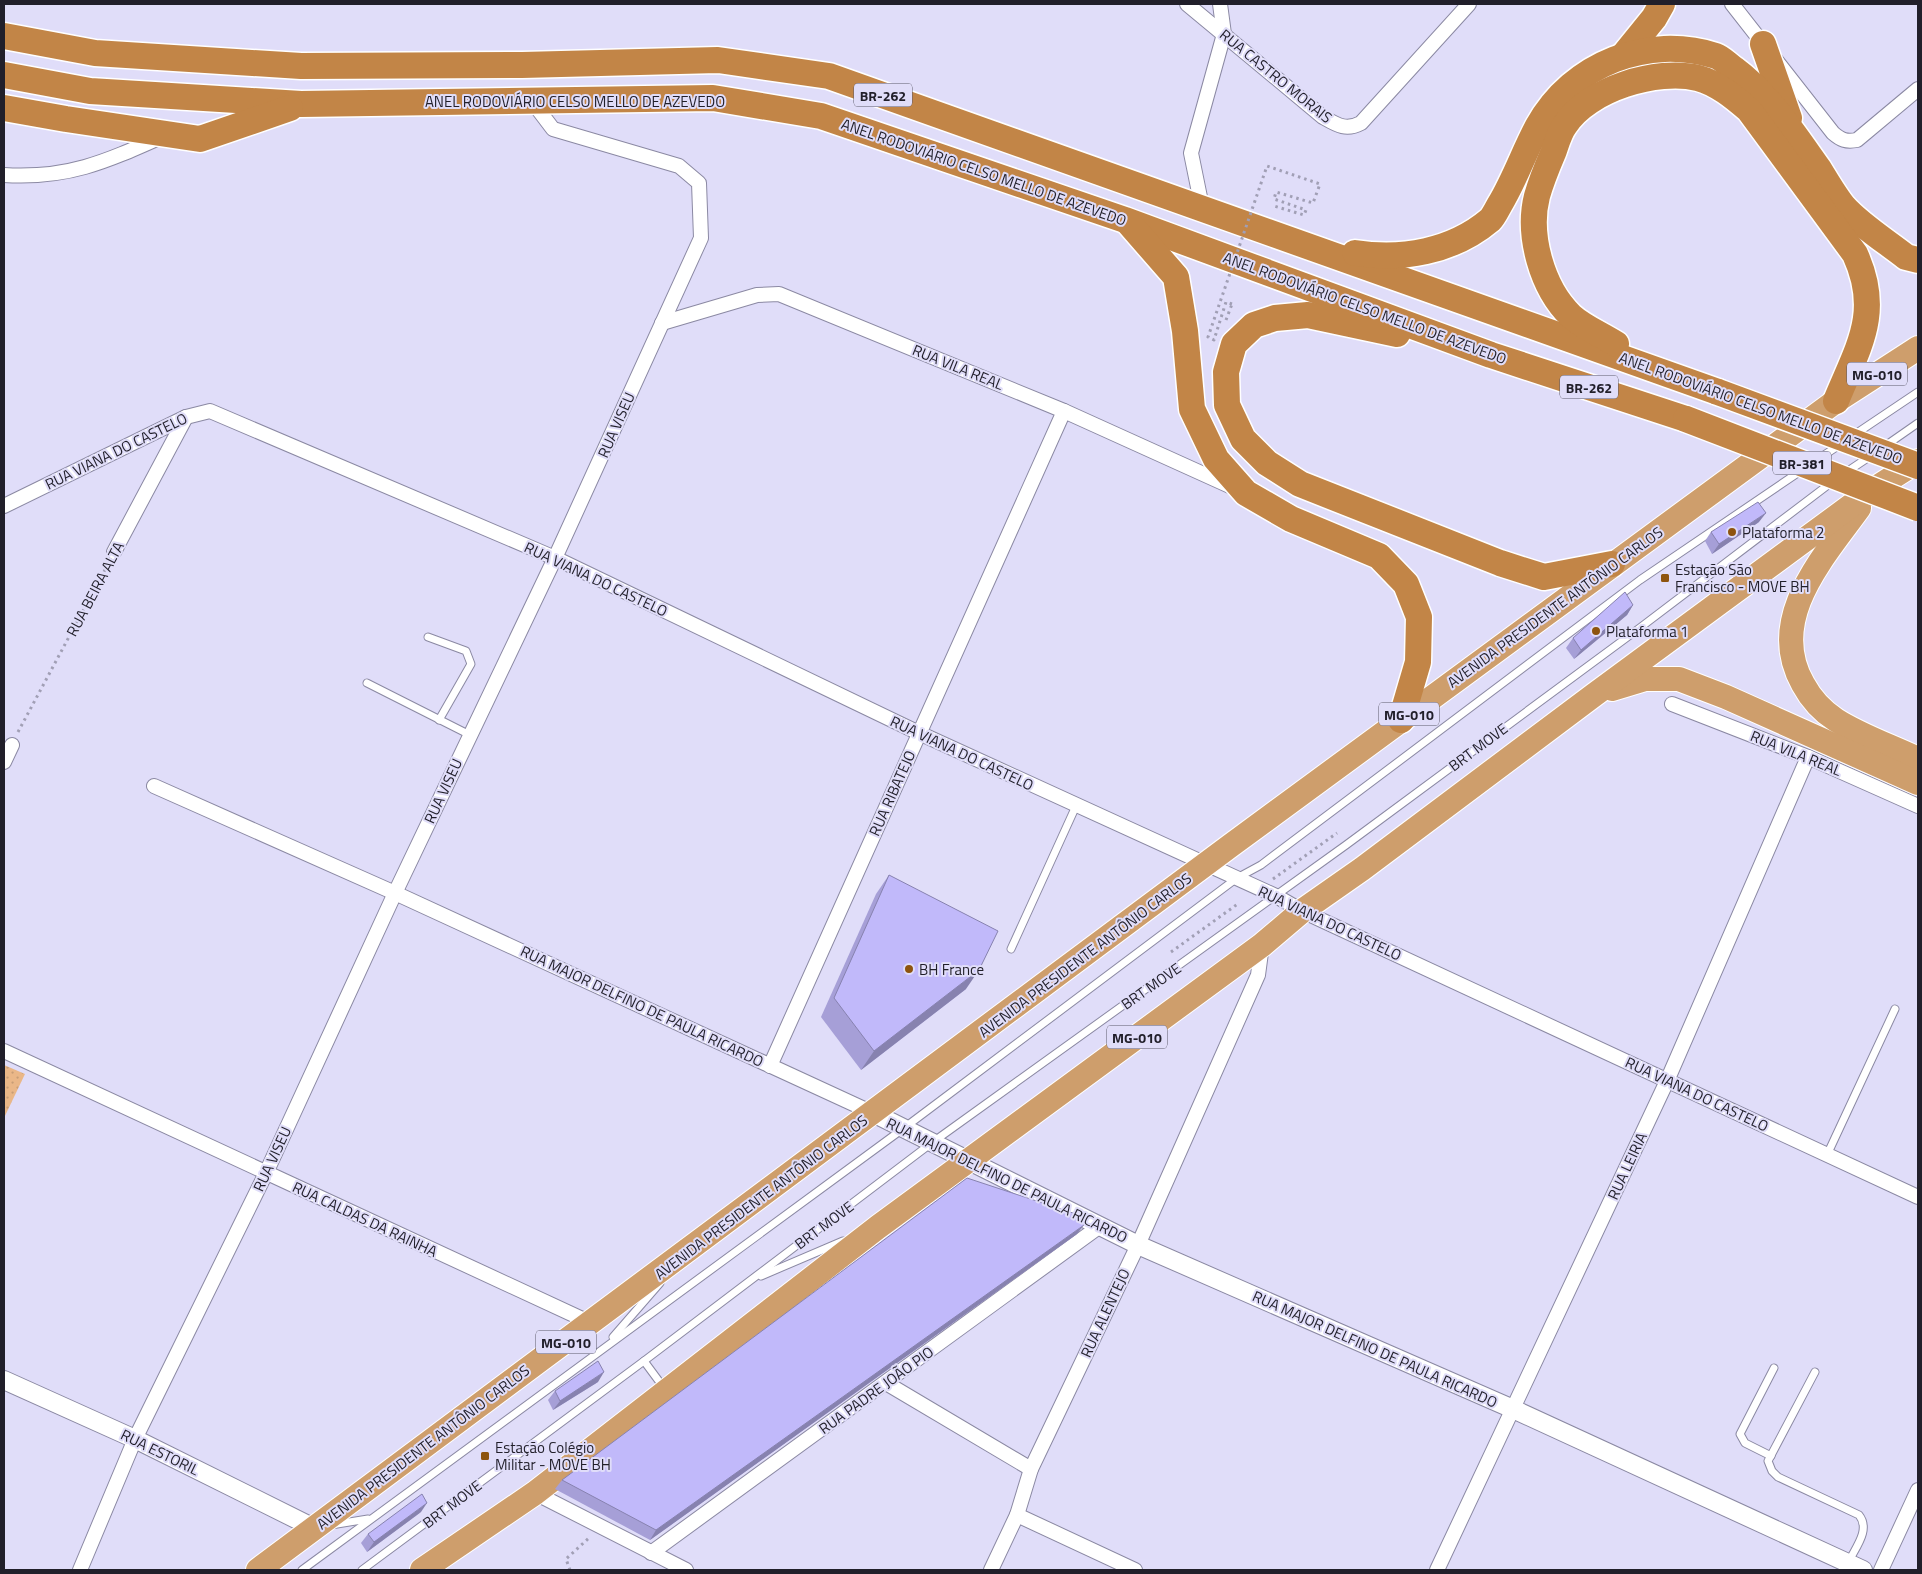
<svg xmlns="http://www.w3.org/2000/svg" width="1922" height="1574" viewBox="0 0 1922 1574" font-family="'Titillium Web',sans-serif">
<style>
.park{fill:url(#park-dots)}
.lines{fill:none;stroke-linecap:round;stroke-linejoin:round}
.service-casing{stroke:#8b89a3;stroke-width:9}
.minor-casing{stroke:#8b89a3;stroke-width:16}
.tertiary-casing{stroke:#8b89a3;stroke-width:20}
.trunk-casing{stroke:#fff;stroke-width:26}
.motorway-casing{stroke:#fff;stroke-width:29}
.path{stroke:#a19fb5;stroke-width:3;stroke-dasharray:2.5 4;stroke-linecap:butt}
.service{stroke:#fff;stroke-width:7}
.minor{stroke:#fff;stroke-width:14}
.tertiary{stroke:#fff;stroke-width:18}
.trunk{stroke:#ce9e6c;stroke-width:24}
.motorway{stroke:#c28547;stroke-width:26}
.motorway-bridge-casing{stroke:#fff;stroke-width:29;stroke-linecap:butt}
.path-bridge{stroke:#a19fb5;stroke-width:3;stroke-dasharray:2.5 4;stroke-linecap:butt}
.motorway-bridge{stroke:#c28547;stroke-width:26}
.wall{fill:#a69fd7}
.shaded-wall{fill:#8782af}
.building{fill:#c1b9fa;stroke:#8782af}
.poi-dot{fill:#8e540e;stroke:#e0ddf9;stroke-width:2}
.labels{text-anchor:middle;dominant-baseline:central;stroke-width:4;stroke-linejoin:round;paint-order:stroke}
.shield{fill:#e0ddf9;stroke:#5a5868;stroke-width:1}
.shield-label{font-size:14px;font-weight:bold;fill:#211f2a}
.street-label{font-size:15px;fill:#211f2a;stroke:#e0ddf9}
.poi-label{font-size:15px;fill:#211f2a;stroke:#e0ddf9;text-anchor:start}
</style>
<defs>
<pattern id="park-dots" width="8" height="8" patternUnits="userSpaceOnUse" patternTransform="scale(1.25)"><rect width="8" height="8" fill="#eab788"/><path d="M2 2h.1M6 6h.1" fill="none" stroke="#c89d76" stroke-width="1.8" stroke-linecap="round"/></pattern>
</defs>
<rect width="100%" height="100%" fill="#e0ddf9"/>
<polygon class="park" points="4,1065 25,1074 4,1118"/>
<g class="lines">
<g class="service-casing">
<g id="service">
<polyline points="1854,435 1918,392"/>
<polyline points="1885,446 1918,423"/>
<polyline points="1815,461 1841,444"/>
<polyline points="1845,473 1872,455"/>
<polyline points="428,637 466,651 471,664 439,720"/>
<polyline points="367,683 470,735"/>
<polyline points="1011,949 1076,806"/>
<polyline points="1827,1155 1895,1009"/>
<polyline points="761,1276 843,1241"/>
<polyline points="613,1337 660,1283"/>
<polyline points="644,1361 664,1388"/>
<path d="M1815,1372L1768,1461L1772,1471L1778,1477L1859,1515C1871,1530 1855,1548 1848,1563"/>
<polyline points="1771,1456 1745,1443 1740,1434 1774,1368"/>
<polyline points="331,1525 368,1519"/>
<polyline points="302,1570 904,1128 1237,878 1261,865 1640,580 1802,470"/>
<polyline points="362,1570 644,1361 933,1142 1346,845 1641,627 1832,482"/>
</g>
</g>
<g class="minor-casing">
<g id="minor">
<path d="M1187,4L1323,117C1337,125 1346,131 1361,123L1469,4"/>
<path d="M1732,4L1833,133C1841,140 1846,142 1857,140L1918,89"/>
<path d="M4,175C67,179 105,162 161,137"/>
<polyline points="1202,207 1191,153 1224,34 1220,4"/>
<polyline points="662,323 757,295 779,294 1064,411 1232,487"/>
<polyline points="4,506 186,417 210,411 555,558 919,733 1276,896 1302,911 1918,1197"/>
<polyline points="114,552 186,417"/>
<polyline points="1672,704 1808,757 1918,806"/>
<polyline points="4,762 12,745"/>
<polyline points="154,786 395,893 873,1113"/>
<polyline points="4,1051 591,1323"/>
<polyline points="770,1066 1064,411"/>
<polyline points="886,1383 1031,1469"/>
<polyline points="535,1493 686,1570"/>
<polyline points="1017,1515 1135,1570"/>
<polyline points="651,1553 1100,1226"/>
<polyline points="80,1570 135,1439 266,1173 395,893 555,558 701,238 699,183 679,166 553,129 531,100"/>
<polyline points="991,1570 1017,1515 1031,1469 1138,1245 1258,975 1262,945"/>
<polyline points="1437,1570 1667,1081 1808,757"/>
<polyline points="1881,1570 1918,1490"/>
</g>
</g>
<g class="tertiary-casing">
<g id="tertiary">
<polyline points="873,1113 1138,1245 1513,1409 1863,1570"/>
<polyline points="4,1380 135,1439 314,1528"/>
</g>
</g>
<g class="trunk-casing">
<g id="trunk">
<path d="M1859,508C1823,558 1766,619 1803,684C1810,697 1822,711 1836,720C1861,736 1891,746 1918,759"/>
<polyline points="1612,689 1645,679 1679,679 1726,697 1918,783"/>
<polyline points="258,1570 1230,846 1836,401 1918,348"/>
<polyline points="422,1570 535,1493 878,1227 1262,945 1302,911 1362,869 1594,695 1871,491 1918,461"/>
</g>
</g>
<g class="motorway-casing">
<g id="motorway">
<polyline points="4,36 95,53 301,66 522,65 718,60 829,76 1718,392"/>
<polyline points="1763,44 1789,118"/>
<polyline points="1624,55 1654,18 1662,4"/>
<polyline points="4,75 90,91 301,104 713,98 821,116 1125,220 1491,355 1686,419"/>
<polyline points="4,108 66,119 200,139 290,108"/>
<polyline points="1128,222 1176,277 1185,331 1192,409 1216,459 1246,493 1291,519 1379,556 1406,584 1419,617 1418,662 1401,720"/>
<path d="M1355,253C1402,260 1452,252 1490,220C1494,216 1497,209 1500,204C1515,179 1524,152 1538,126C1572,64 1648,34 1716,56C1722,58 1728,65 1734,69C1769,95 1794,134 1819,169C1827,182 1835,196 1844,207C1860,225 1887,242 1906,257L1918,260"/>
<polyline points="1397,334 1308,315 1275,318 1254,325 1234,344 1226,372 1227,405 1243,439 1267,463 1300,484 1500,563 1544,577 1612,564"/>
<path d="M1616,344C1602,335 1583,327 1571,316C1542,288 1527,235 1537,196C1541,182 1547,167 1553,153C1556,145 1559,133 1565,125C1588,89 1657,68 1698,78C1717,83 1734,97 1749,110L1855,254C1882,313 1858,347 1836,401"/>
</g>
</g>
<g class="path">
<polyline points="1226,320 1232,304"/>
<polyline points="18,732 107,566"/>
<polyline points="1273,879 1337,833"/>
<polyline points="1171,952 1239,903"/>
<polyline points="570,1570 566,1559 590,1537"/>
</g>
<use href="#service" class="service"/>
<use href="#minor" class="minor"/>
<use href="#tertiary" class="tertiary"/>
<use href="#trunk" class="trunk"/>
<use href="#motorway" class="motorway"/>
<g class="motorway-bridge-casing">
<g id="motorway-bridge">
<polyline points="1718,392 1918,466"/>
<polyline points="1686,419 1918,508"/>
</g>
</g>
<polyline class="path-bridge" points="1232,304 1226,302 1214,340 1208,337 1267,166 1320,184 1313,203 1276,192 1274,199 1306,210 1304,215 1274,206"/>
<use href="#motorway-bridge" class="motorway-bridge"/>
</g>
<g class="wall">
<polygon points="1759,522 1712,554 1705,541 1711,532"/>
<polygon points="1633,605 1627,615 1574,659 1566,648 1573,638"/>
<polygon points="889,875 966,989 861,1070 821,1017 876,894"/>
<polygon points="1077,1234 650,1540 555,1489 562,1480"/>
<polygon points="598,1382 553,1410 548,1400 555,1391"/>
<polygon points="421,1512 367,1552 361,1543 368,1534"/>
</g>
<g class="shaded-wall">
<polygon points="1766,513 1759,522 1712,554 1719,544"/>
<polygon points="1633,605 1627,615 1574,659 1581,650"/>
<polygon points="979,970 966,989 861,1070 874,1051"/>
<polygon points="1084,1225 1077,1234 650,1540 656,1530"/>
<polygon points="604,1372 598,1382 553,1410 560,1401"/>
<polygon points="427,1503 421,1512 367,1552 374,1542"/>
</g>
<g class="building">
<polygon points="1758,502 1766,513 1719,544 1711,532"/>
<polygon points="1625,592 1633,605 1581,650 1573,638"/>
<polygon points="889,875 998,931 979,970 874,1051 834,998"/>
<polygon points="967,1178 1079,1215 1084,1225 656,1530 562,1480"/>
<polygon points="598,1361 604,1372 560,1401 555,1391"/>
<polygon points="422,1494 427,1503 374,1542 368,1534"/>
</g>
<g class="poi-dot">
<circle cx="1732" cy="532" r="5"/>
<rect x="1660" y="573" width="10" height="10" rx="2.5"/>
<circle cx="1596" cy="631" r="5"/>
<circle cx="909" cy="969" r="5"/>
<rect x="480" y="1451" width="10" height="10" rx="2.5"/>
</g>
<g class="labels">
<g class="shield">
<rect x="854" y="83.5" width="58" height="23" rx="4"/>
<rect x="1847" y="362.5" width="60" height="23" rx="4"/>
<rect x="1560" y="375.5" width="58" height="23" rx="4"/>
<rect x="1773" y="451.5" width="58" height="23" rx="4"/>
<rect x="1379" y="702.5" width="60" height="23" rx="4"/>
<rect x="1107" y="1025.5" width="60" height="23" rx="4"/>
<rect x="536" y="1330.5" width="60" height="23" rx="4"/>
</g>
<g class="shield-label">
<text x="883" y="95">BR-262</text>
<text x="1877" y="374">MG-010</text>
<text x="1589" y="387">BR-262</text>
<text x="1802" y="463">BR-381</text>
<text x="1409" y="714">MG-010</text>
<text x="1137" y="1037">MG-010</text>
<text x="566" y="1342">MG-010</text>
</g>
<g class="street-label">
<text transform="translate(1276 76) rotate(39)">RUA CASTRO MORAIS</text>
<text x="575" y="101">ANEL RODOVIÁRIO CELSO MELLO DE AZEVEDO</text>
<text transform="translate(984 172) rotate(19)">ANEL RODOVIÁRIO CELSO MELLO DE AZEVEDO</text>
<text transform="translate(1365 308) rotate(20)">ANEL RODOVIÁRIO CELSO MELLO DE AZEVEDO</text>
<text transform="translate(958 367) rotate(22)">RUA VILA REAL</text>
<text transform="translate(1761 408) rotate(20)">ANEL RODOVIÁRIO CELSO MELLO DE AZEVEDO</text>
<text transform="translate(616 425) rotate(-66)">RUA VISEU</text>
<text transform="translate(116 451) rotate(-26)">RUA VIANA DO CASTELO</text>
<text transform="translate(596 579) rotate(25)">RUA VIANA DO CASTELO</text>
<text transform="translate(95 589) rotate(-62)">RUA BEIRA ALTA</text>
<text transform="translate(1555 607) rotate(-36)">AVENIDA PRESIDENTE ANTÔNIO CARLOS</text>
<text transform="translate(1478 747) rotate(-37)">BRT MOVE</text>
<text transform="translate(962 753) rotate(25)">RUA VIANA DO CASTELO</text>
<text transform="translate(1796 753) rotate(22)">RUA VILA REAL</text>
<text transform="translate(443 791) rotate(-65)">RUA VISEU</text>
<text transform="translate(892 793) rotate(-66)">RUA RIBATEJO</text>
<text transform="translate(1330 923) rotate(25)">RUA VIANA DO CASTELO</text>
<text transform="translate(1085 955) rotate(-37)">AVENIDA PRESIDENTE ANTÔNIO CARLOS</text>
<text transform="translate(1151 986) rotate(-35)">BRT MOVE</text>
<text transform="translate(642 1006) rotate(25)">RUA MAJOR DELFINO DE PAULA RICARDO</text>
<text transform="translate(1697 1094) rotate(25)">RUA VIANA DO CASTELO</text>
<text transform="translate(272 1159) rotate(-65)">RUA VISEU</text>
<text transform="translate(1627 1166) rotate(-65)">RUA LEIRIA</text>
<text transform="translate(1007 1180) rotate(26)">RUA MAJOR DELFINO DE PAULA RICARDO</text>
<text transform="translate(761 1197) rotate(-37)">AVENIDA PRESIDENTE ANTÔNIO CARLOS</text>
<text transform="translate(365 1219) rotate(25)">RUA CALDAS DA RAINHA</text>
<text transform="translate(824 1225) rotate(-37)">BRT MOVE</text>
<text transform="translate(1105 1313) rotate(-65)">RUA ALENTEJO</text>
<text transform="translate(1375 1349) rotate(24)">RUA MAJOR DELFINO DE PAULA RICARDO</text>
<text transform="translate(876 1390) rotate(-36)">RUA PADRE JOÃO PIO</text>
<text transform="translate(423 1447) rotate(-37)">AVENIDA PRESIDENTE ANTÔNIO CARLOS</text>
<text transform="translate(160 1452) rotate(26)">RUA ESTORIL</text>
<text transform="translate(452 1504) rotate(-37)">BRT MOVE</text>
</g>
<g class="poi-label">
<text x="1742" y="532">Plataforma 2</text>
<text x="1675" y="569">Estação São<tspan x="1675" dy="17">Francisco - MOVE BH</tspan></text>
<text x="1606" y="631">Plataforma 1</text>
<text x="919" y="969">BH France</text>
<text x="495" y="1447">Estação Colégio<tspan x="495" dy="17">Militar - MOVE BH</tspan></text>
</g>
</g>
<rect width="1922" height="1574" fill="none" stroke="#211f2a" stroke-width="10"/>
</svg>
